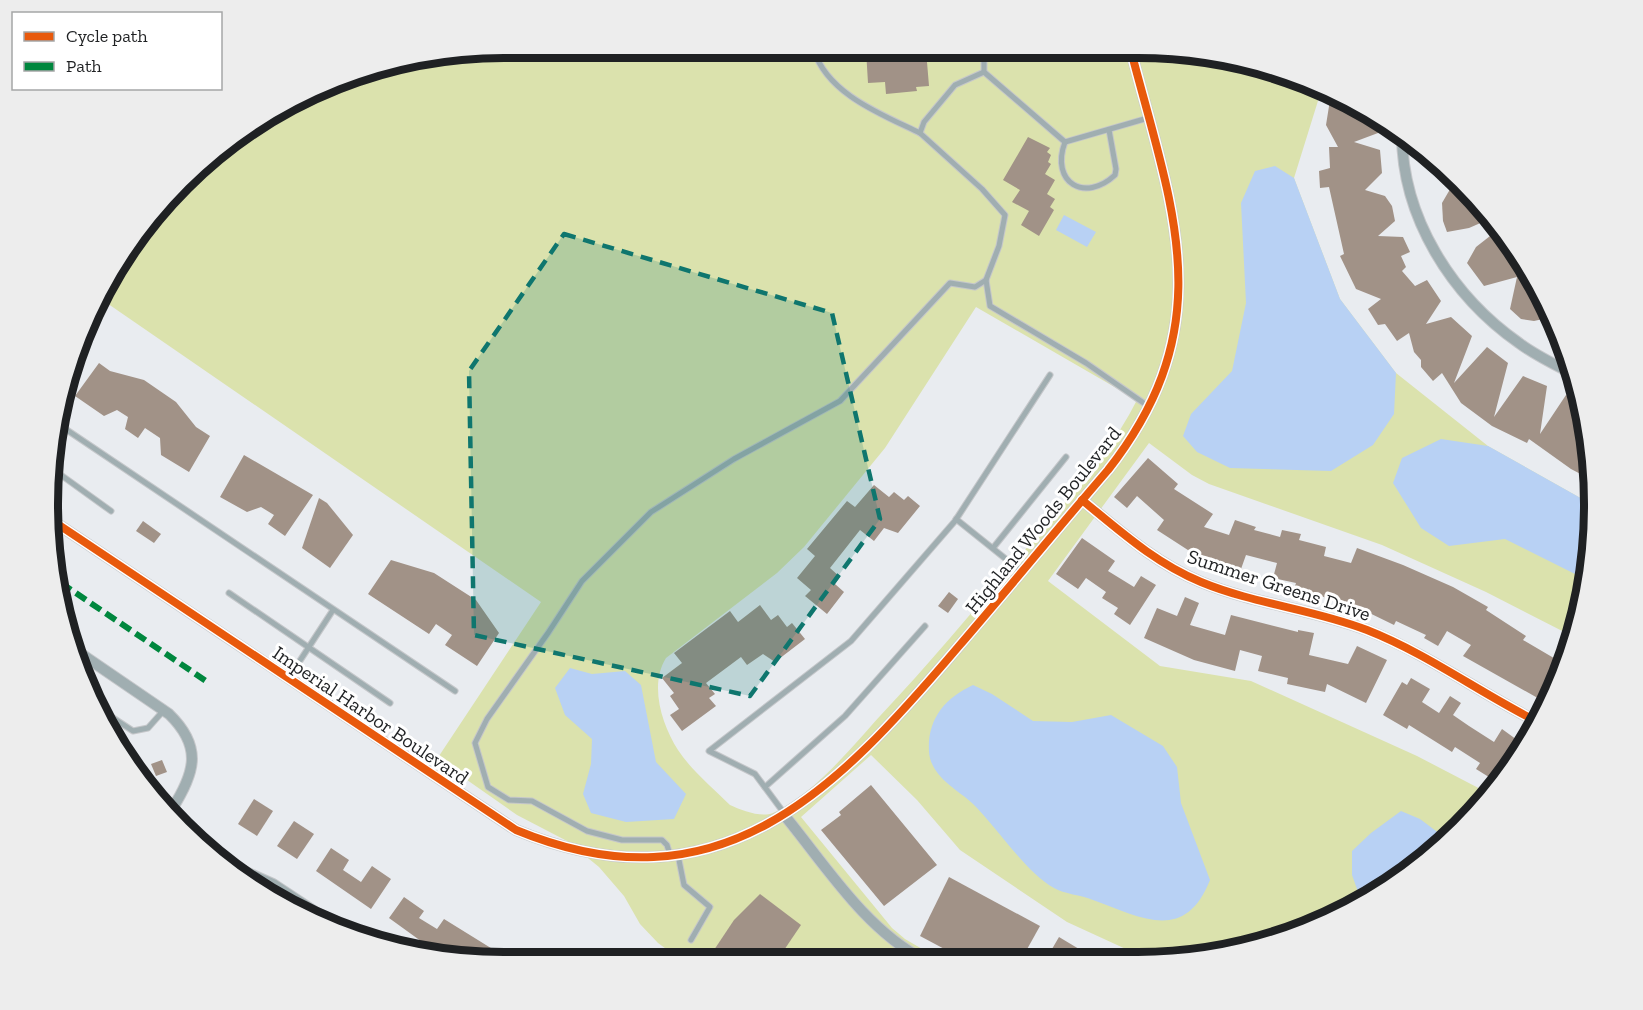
<svg xmlns="http://www.w3.org/2000/svg" width="1643" height="1010" viewBox="0 0 1643 1010" font-family="'Zilla Slab',serif">
<style>
.green{fill:#dbe2ad;fill-rule:evenodd}
.water{fill:#b8d1f4}
.building{fill:#a19287}
.lines{fill:none;stroke-linecap:round;stroke-linejoin:round}
.service-casing{stroke:#c5c7ca;stroke-width:7}
.minor-casing{stroke:#c5c7ca;stroke-width:12}
.service{stroke:#a0aeb1;stroke-width:5}
.minor{stroke:#a0aeb1;stroke-width:10}
.quiet{stroke:#00873e;stroke-width:6;stroke-dasharray:12 6;stroke-linecap:butt}
.cycleway-casing{stroke:#fff;stroke-width:11}
.cycleway{stroke:#e8590c;stroke-width:8}
.marked{fill:#0f766e;fill-opacity:0.2;stroke:#0f766e;stroke-width:4.5;stroke-dasharray:12 8;stroke-linejoin:round}
.labels{text-anchor:middle;dominant-baseline:central;stroke-width:6;stroke-linejoin:round;paint-order:stroke}
.street-label{font-size:20px;fill:#1f2123;stroke:#fff}
.rim{fill:none;stroke:#1f2123;stroke-width:8}
</style>
<rect width="100%" height="100%" fill="#e9ecf0"/>
<path class="green" d="M505,48L1197,52L1313,83L1322,88L1294,178L1340,299L1396,373L1488,446L1593,505L1594,535L1580,623L1574,637L1486,592L1382,545L1209,484L1192,475L1149,443L1048,581L1160,666L1251,681L1417,756L1490,794L1439,849L1366,901L1285,938L1174,960L1128,950L1067,922L960,850L917,800L871,755L801,817L892,928L905,939L941,960L680,959L658,943L640,924L624,896L599,867L567,841L517,815L437,759L541,602L101,299L125,251L227,142L358,72ZM976,307L1137,400C1111,452 1072,494 1035,538C984,598 934,659 880,716C852,747 812,796 773,813C761,818 741,810 730,805C713,788 691,770 678,750C662,725 649,685 666,658L777,573L804,547L885,448Z"/>
<g class="water">
<polygon points="1275,166 1294,178 1340,299 1396,373 1394,414 1373,445 1331,471 1230,468 1197,452 1183,436 1191,414 1232,371 1246,303 1241,203 1255,171"/>
<polygon points="1064,215 1096,232 1087,247 1056,230"/>
<polygon points="1441,439 1488,446 1593,505 1594,535 1587,580 1505,539 1449,546 1421,528 1393,483 1402,458"/>
<polygon points="570,668 592,674 625,671 641,685 656,762 686,794 674,819 626,822 591,813 583,794 591,764 592,739 565,715 555,688"/>
<path d="M973,685L992,694L1033,721L1072,722L1111,715L1163,746L1177,767L1181,803L1210,880C1185,943 1142,918 1093,900C1081,895 1064,894 1054,888C1026,873 996,826 972,803C957,789 931,777 929,752C927,719 945,698 973,685Z"/>
<polygon points="1401,811 1420,819 1448,840 1439,849 1362,903 1352,875 1352,851 1371,833"/>
</g>
<g class="building">
<polygon points="866,50 926,50 929,86 916,87 917,91 886,94 885,82 868,83"/>
<polygon points="1337,97 1379,121 1378,133 1354,142 1380,150 1382,173 1365,190 1385,196 1392,206 1395,221 1378,236 1403,237 1410,252 1401,256 1406,267 1402,271 1415,286 1427,280 1441,301 1426,324 1451,317 1472,336 1454,383 1487,347 1508,363 1494,417 1523,376 1547,386 1540,434 1566,395 1581,404 1591,445 1592,480 1571,469 1529,439 1527,443 1492,426 1461,403 1442,373 1433,381 1421,367 1421,360 1414,352 1409,333 1397,341 1385,324 1378,325 1368,309 1381,299 1356,289 1340,256 1344,254 1329,187 1320,188 1319,171 1330,168 1329,147 1338,147 1326,125 1330,100 1336,99"/>
<polygon points="1028,137 1050,148 1047,152 1051,155 1048,162 1051,164 1045,174 1055,180 1047,194 1055,199 1050,207 1054,210 1039,236 1021,225 1029,211 1012,202 1020,190 1003,180"/>
<polygon points="1456,179 1481,203 1492,218 1469,228 1447,232 1443,221 1442,203"/>
<polygon points="1499,229 1534,276 1552,317 1534,321 1521,319 1510,309 1517,277 1484,286 1467,263 1476,247"/>
<polygon points="99,363 110,371 144,380 176,402 196,427 210,436 189,472 161,455 160,438 145,428 138,438 125,429 128,417 117,410 104,416 75,396"/>
<polygon points="244,455 313,495 285,536 268,524 274,515 261,507 247,512 220,497"/>
<polygon points="1148,458 1178,484 1174,489 1213,514 1204,527 1229,535 1235,520 1256,527 1254,530 1280,537 1282,530 1301,534 1299,540 1326,547 1324,556 1351,563 1357,548 1403,565 1453,587 1488,607 1486,610 1526,636 1523,640 1564,664 1563,668 1543,701 1463,656 1471,645 1447,631 1438,646 1424,638 1426,635 1396,621 1394,625 1353,605 1351,610 1334,602 1335,600 1294,589 1296,583 1273,578 1277,563 1246,555 1241,569 1191,552 1157,530 1164,520 1137,496 1127,508 1114,497"/>
<polygon points="874,485 889,497 894,492 904,500 908,496 920,506 898,533 884,528 874,541 860,530 830,568 840,577 835,584 844,592 827,614 805,596 811,590 797,578 815,556 807,549 847,501 855,507"/>
<polygon points="319,498 327,503 353,535 330,568 302,548"/>
<polygon points="143,521 161,534 154,543 136,531"/>
<polygon points="1082,538 1115,561 1108,571 1134,587 1141,576 1156,585 1130,625 1114,614 1118,608 1102,598 1106,592 1086,578 1078,589 1056,574"/>
<polygon points="391,560 434,573 476,600 499,633 477,666 445,645 452,635 436,624 429,634 368,594"/>
<polygon points="949,592 958,599 948,613 938,606"/>
<polygon points="1185,597 1199,603 1190,625 1225,635 1231,615 1298,632 1298,630 1314,633 1309,655 1348,664 1357,646 1387,660 1366,703 1327,684 1325,692 1287,684 1288,678 1258,671 1262,656 1240,650 1235,671 1194,660 1144,638 1157,608 1177,616"/>
<polygon points="760,605 771,620 778,615 787,627 792,623 805,639 775,662 763,654 747,665 741,657 706,683 715,694 709,698 716,706 682,731 670,715 679,709 670,696 674,693 662,678 682,663 674,653 730,611 738,622"/>
<polygon points="1411,678 1430,689 1422,702 1439,713 1450,696 1461,703 1453,715 1469,726 1494,742 1502,729 1524,745 1500,784 1476,769 1480,763 1455,747 1452,752 1409,725 1407,729 1383,715 1402,682 1407,685"/>
<polygon points="162,760 167,772 156,776 151,764"/>
<polygon points="871,785 937,865 884,906 821,830 841,815 839,812"/>
<polygon points="254,799 273,811 257,836 238,824"/>
<polygon points="294,821 314,834 297,859 277,846"/>
<polygon points="331,848 349,860 343,870 361,882 372,866 391,879 371,909 316,871"/>
<polygon points="949,877 1040,926 1021,960 965,960 920,936"/>
<polygon points="760,894 801,925 778,959 721,959 712,953 734,920"/>
<polygon points="404,897 424,911 419,918 437,929 444,919 507,958 443,957 389,918"/>
<polygon points="1059,937 1099,961 1045,961"/>
</g>
<g class="lines">
<g class="service-casing">
<g id="service">
<path d="M814,50C827,94 883,115 920,133"/>
<polyline points="984,51 984,72 1065,142 1148,118"/>
<polyline points="984,72 955,85 924,122 920,133 982,189 1005,215 999,246 986,280 990,306 1086,363 1148,406"/>
<path d="M1065,142C1050,183 1085,203 1115,175L1116,169L1109,130"/>
<polyline points="61,426 455,691"/>
<polyline points="54,470 111,511"/>
<polyline points="956,519 1022,572"/>
<polyline points="993,548 1066,457"/>
<polyline points="229,593 390,703"/>
<polyline points="288,679 333,610"/>
<polyline points="101,710 133,731 148,728 164,710"/>
<polyline points="765,787 845,716 925,626"/>
<polyline points="784,813 755,774 709,751 851,641 955,521 1050,375"/>
<polyline points="670,855 667,845 662,840 622,840 587,831 532,801 509,800 488,787 475,743 487,719 548,633 582,581 651,512 734,459 840,401 950,283 975,287 986,280"/>
<polyline points="678,855 684,885 710,907 691,940"/>
</g>
</g>
<g class="minor-casing">
<g id="minor">
<path d="M1402,134C1402,218 1452,296 1519,343C1536,356 1556,365 1575,375"/>
<path d="M1082,500C1120,531 1155,563 1201,582C1254,604 1313,609 1367,630C1428,654 1480,693 1538,722"/>
<path d="M50,519L516,830C719,914 836,791 959,646C1009,588 1058,528 1108,470C1222,324 1173,212 1131,51"/>
<path d="M71,647L169,714C203,747 195,773 172,809"/>
<path d="M785,816C826,866 865,929 924,960"/>
<polyline points="221,861 273,884 344,931"/>
</g>
</g>
<use href="#service" class="service"/>
<use href="#minor" class="minor"/>
<polyline class="quiet" points="61,583 206,681"/>
<g class="cycleway-casing">
<g id="cycleway">
<path d="M1082,500C1120,531 1155,563 1201,582C1254,604 1313,609 1367,630C1428,654 1480,693 1538,722"/>
<path d="M50,519L516,830C719,914 836,791 959,646C1009,588 1058,528 1108,470C1222,324 1173,212 1131,51"/>
</g>
</g>
<use href="#cycleway" class="cycleway"/>
</g>
<path class="marked" d="M564,234L832,313L880,519L750,696L474,635L469,371Z"/>
<g class="labels">
<g class="street-label">
<text transform="translate(1043 520) rotate(-51)">Highland Woods Boulevard</text>
<text transform="translate(1279 585) rotate(18)">Summer Greens Drive</text>
<text transform="translate(371 715) rotate(34)">Imperial Harbor Boulevard</text>
</g>
</g>
<path d="M0 0H1643V1010H0ZM504 58H1138A446 446 0 0 1 1584 504V506A446 446 0 0 1 1138 952H504A446 446 0 0 1 58 506V504A446 446 0 0 1 504 58Z" fill="#ededed" fill-rule="evenodd"/>
<path class="rim" d="M504 58H1138A446 446 0 0 1 1584 504V506A446 446 0 0 1 1138 952H504A446 446 0 0 1 58 506V504A446 446 0 0 1 504 58Z"/>
<rect x="12" y="12" width="210" height="78" fill="#ffffff" stroke="#a5a6a7" stroke-width="1.5"/>
<rect x="24" y="32" width="30" height="9" fill="#e8590c" stroke="#a5a6a7" stroke-width="1.5"/>
<text x="66" y="42" font-size="18" fill="#1f2123">Cycle path</text>
<rect x="24" y="62" width="30" height="9" fill="#00873e" stroke="#a5a6a7" stroke-width="1.5"/>
<text x="66" y="72" font-size="18" fill="#1f2123">Path</text>
</svg>
